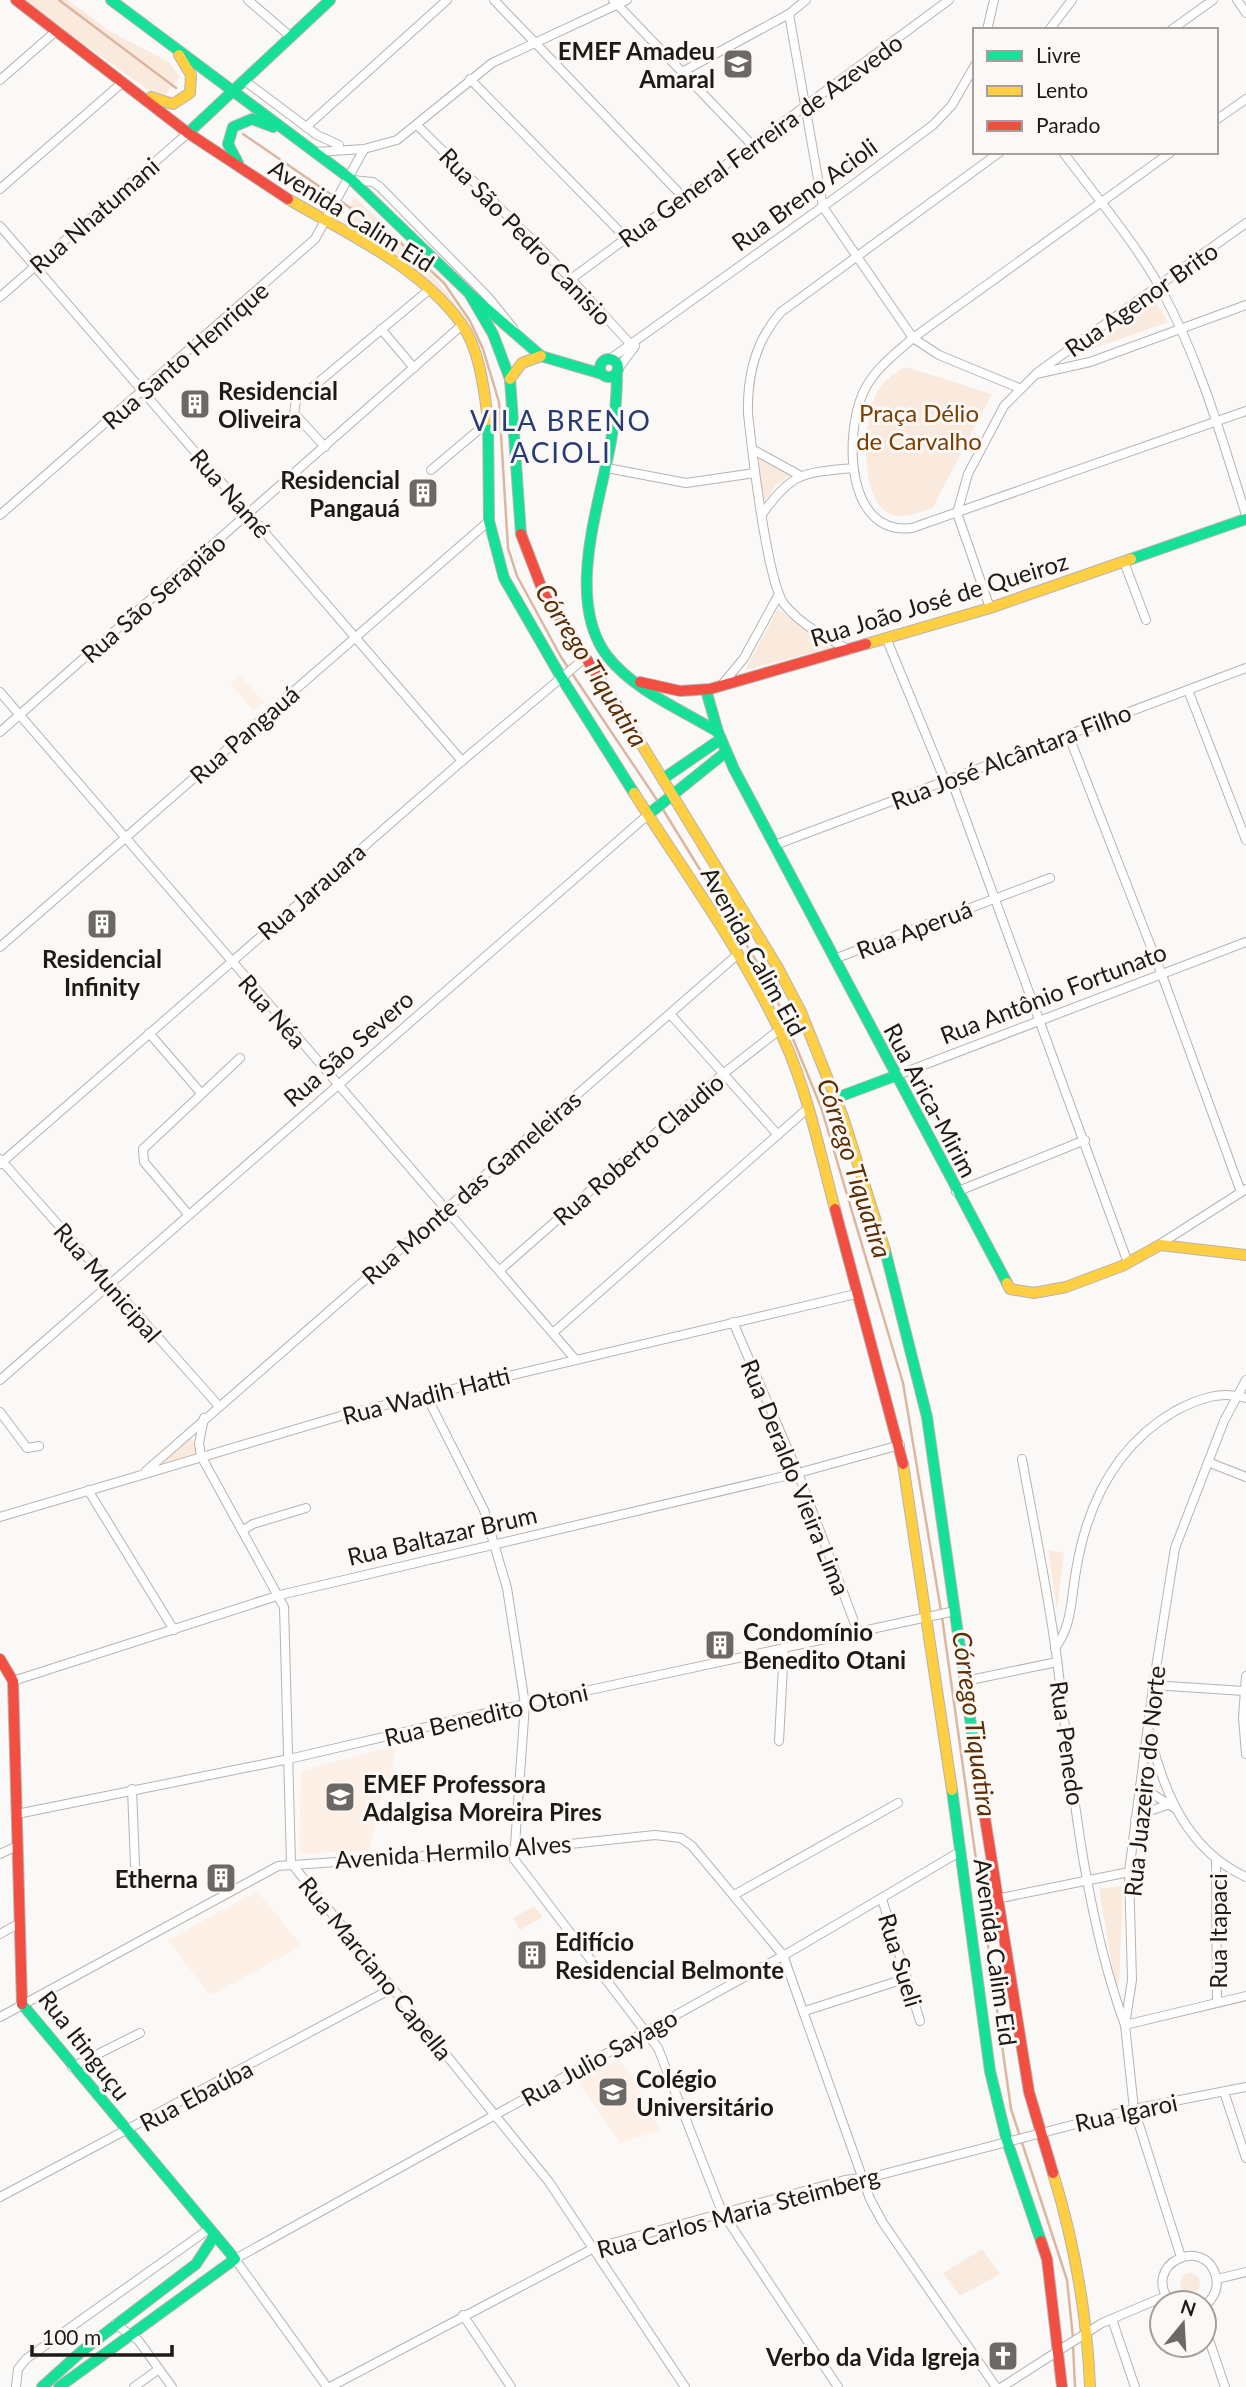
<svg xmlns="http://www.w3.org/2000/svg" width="1246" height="2387" viewBox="0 0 1246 2387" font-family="Lato,sans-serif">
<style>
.built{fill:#fdf0e7}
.green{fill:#faeade}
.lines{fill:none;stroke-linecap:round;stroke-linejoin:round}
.stream{stroke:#d9b7a0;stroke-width:2.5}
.street-casing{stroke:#b7b3b0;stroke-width:10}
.fast-casing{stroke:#b7b3b0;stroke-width:12}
.slow-casing{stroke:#b7b3b0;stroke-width:12}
.jam-casing{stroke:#b7b3b0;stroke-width:12}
.street{stroke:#fefefe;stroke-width:8}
.fast{stroke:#16e098;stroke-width:10}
.slow{stroke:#ffcf43;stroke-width:10}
.jam{stroke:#f24e42;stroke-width:10}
.labels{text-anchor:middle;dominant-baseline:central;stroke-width:6;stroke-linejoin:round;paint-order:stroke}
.poi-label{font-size:24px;font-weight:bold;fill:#201a15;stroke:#fcf8f6;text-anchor:start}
.street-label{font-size:24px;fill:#201a15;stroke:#fcf8f6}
.park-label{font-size:24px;fill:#7a3f03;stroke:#fcf8f6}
.water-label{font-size:26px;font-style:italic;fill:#5b2e04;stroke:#fcf8f6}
.quarter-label{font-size:28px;letter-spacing:2px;fill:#273b74;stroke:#fcf8f6}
</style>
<rect width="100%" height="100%" fill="#fbf9f7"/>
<g class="built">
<polygon points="240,675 264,702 253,711 230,683"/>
<polygon points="395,1745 391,1794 382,1789 370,1850 303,1854 299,1851 301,1771"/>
<polygon points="257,1891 302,1946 210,1996 168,1940"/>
<polygon points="619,2059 625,2069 628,2068 661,2130 620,2143 578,2081"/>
</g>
<g class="green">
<polygon points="21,0 68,0 111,32 169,62 180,77 166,94 150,91"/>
<path d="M354,197C397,236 440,277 470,326L422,278L355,234L343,221Z"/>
<polygon points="1155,302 1168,322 1084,352"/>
<path d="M906,367L992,394L933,507C921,512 904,520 891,514C858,502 863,417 877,392C883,382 895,371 906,367Z"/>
<polygon points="755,456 792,474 776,485 763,503"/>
<polygon points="778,609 831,648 745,670"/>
<polygon points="190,1435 199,1453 161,1463"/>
<polygon points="1048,1550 1064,1553 1057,1610"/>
<polygon points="1123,1885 1119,1986 1116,1989 1099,1889"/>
<polygon points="534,1906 543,1917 520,1930 513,1918"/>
<polygon points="982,2249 1000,2274 960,2296 943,2273"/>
<circle cx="1190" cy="2283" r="10"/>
</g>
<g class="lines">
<g class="stream">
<polyline points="59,0 176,88"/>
<polyline points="243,134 400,242 444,283 470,321 483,349 499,402 508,548 517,576 561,657 659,803"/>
<polyline points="662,808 770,983 821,1107 903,1383 941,1611"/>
<polyline points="942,1617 1011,2109 1067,2280 1073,2338"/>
<polyline points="1073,2345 1075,2387"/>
</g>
<g class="street-casing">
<g id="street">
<polyline points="248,0 291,37"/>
<polyline points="494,0 683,197"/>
<polyline points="613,0 753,146"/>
<polyline points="1237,0 1246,13"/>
<polyline points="789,14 823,207 913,338 939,355 1019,388"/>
<polyline points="987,30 994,0"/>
<polyline points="1049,30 1072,0"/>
<polyline points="1171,30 1213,0"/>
<polyline points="682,72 789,14 806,0"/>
<polyline points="470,79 626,238"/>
<polyline points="0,80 55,32"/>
<polyline points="245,81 317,135 339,145"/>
<polyline points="1216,120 1246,99"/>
<polyline points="417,125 571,279 634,348"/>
<polyline points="306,127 447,0"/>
<polyline points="316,152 364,149 397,140 492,63 627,0"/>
<path d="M1063,152C1094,194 1138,246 1162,291C1200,361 1222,439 1246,515"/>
<path d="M1171,152L913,338C894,355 874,369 863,393C844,436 846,536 912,528L1246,411"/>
<polyline points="352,180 373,182 380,187 488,297 513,328"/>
<polyline points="0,189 123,82"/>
<polyline points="0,226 462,761"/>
<polyline points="571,279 949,0"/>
<polyline points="0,297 188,133"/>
<polyline points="381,329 414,368"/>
<polyline points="610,359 846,190 933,125 952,105 975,65"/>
<polyline points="618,369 635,346"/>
<polyline points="1038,372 1246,223"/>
<polyline points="325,447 294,413 296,401 430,289"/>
<polyline points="752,449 799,475"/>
<polyline points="607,468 686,483 755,473"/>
<polyline points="431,470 488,422"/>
<path d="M763,513C793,471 804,473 853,468"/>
<polyline points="957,513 968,474 1004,406 1036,374 1090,362 1246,305"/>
<polyline points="957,513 990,608"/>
<polyline points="0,515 315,239 364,149"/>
<polyline points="1124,562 1146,620"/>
<polyline points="887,640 945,781"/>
<path d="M850,650C826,638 801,625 784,604C767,580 752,450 748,414C747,377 755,341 781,312L1000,152"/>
<polyline points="721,686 744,658 779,594"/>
<polyline points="1188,690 1246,840"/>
<polyline points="0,692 575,1359"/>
<polyline points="0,732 462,325"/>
<polyline points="1068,734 1162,975 1241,1192"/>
<polyline points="951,779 1128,1263"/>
<polyline points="775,845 1246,668"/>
<polyline points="0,947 489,521"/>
<polyline points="834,959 1050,878"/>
<polyline points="671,1015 778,1135"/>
<polyline points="149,1033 201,1093"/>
<polyline points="895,1076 1246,942"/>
<polyline points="0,1159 218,1405"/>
<polyline points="0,1164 462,761 585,658"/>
<polyline points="956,1192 1085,1140"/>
<polyline points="188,1214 144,1162 143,1149 240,1058"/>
<polyline points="1160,1244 1246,1189"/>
<polyline points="500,1270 723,1074 779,1030"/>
<polyline points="733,1322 798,1473 858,1632"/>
<polyline points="554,1332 807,1109"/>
<polyline points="0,1380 650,813"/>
<polyline points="426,1395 484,1510 507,1588 525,1704 514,1859 658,2048 722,2212 838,2387"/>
<polyline points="0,1412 27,1448 39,1446"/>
<polyline points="204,1418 199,1443 201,1456 284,1607 291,1863 549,2182 685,2387"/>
<path d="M1022,1459C1034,1525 1048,1592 1057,1659C1071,1776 1084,1914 1125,2025L1246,1996"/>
<polyline points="1208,1462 1246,1477"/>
<polyline points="146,1471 737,955"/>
<polyline points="88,1490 174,1630"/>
<polyline points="0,1517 347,1414 856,1294"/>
<polyline points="242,1531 253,1524 306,1508"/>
<path d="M1055,1648C1071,1628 1071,1602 1075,1577C1085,1509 1113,1447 1175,1411C1198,1399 1221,1390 1246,1398"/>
<polyline points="1246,1676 1243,1718 1246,1754"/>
<polyline points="13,1681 280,1595 798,1473 900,1445"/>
<polyline points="965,1681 1057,1662"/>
<polyline points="1153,1685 1244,1691"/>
<path d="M1149,1731C1163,1791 1187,1850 1246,1877"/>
<polyline points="779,1741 784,1647"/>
<polyline points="1140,1786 1176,1809"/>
<polyline points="132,1789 135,1865"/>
<polyline points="17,1814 289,1759 525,1704 955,1611"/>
<polyline points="1135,1820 1144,1813 1167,1805"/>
<polyline points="0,1854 17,1846"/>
<polyline points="1216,1860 1217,2002"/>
<polyline points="734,1895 898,1803"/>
<polyline points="882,1899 920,2021"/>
<polyline points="996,1899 1129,1872"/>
<polyline points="0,1934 18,1924"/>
<polyline points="805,2011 907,1978"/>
<polyline points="0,2017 278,1866 513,1850 655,1835 681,1838 692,1846 783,1955 870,2199 883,2223 996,2387"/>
<polyline points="72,2067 140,2033"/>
<polyline points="1224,2092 1246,2158"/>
<polyline points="0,2197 391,1989"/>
<polyline points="1181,2257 1134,2109 1125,2025 1132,1980 1129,1872 1153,1687 1175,1548 1224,1421 1246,1380"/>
<polyline points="1217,2279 1246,2272"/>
<path d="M1171,2303C1139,2264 1206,2234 1216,2277C1219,2290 1213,2299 1204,2306"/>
<polyline points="463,2315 511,2387"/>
<polyline points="1112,2319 1135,2387"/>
<polyline points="115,2324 138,2340 172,2387"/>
<polyline points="1204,2325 1225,2387"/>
<polyline points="16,2387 18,2369 26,2359 209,2229"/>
<polyline points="134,2387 159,2369"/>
<polyline points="327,2387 235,2259 795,1949 961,1851"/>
<polyline points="330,2387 594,2248 845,2180 876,2176 1134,2109 1246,2087"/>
<polyline points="1002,2387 1102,2323 1166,2296"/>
</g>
</g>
<g class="fast-casing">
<g id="fast">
<polyline points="111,0 352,180 469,293 493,334 510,379 521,534"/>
<polyline points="188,133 330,0"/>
<polyline points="238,163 228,144 233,127 252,119 273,127"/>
<polyline points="471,295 541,356 602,374"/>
<circle cx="609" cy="368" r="9"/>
<path d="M617,372C617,395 615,418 611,441C600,504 564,601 608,657C635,691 682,710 718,732"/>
<polyline points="488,420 489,521 504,578 561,677 634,793"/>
<polyline points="1131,559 1246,519"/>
<polyline points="706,690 718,732 734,769 1007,1283"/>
<polyline points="664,778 721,739"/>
<polyline points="650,813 726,752"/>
<polyline points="836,1098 895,1076"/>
<polyline points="885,1250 927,1417 979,1781"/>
<polyline points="952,1790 990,2071 1007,2141 1041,2241"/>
<polyline points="22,2004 235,2259 59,2387"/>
<polyline points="42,2387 82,2351 196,2264 215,2235"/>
</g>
</g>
<g class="slow-casing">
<g id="slow">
<polyline points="151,97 173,104 190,93 191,75 179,55"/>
<path d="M288,199C348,234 419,266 461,323C480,350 484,389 488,420"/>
<polyline points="510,379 522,363 541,356"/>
<polyline points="866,644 990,608 1131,559"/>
<polyline points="629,724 778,968 801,1012 843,1117 885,1250"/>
<path d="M634,793C685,873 744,953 784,1040C808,1093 820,1153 835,1209"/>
<polyline points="1007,1283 1010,1289 1034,1293 1066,1287 1122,1266 1160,1245 1246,1255"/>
<polyline points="903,1464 952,1790"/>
<path d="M1053,2173C1075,2245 1087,2312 1090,2387"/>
</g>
</g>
<g class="jam-casing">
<g id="jam">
<polyline points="16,0 188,133 288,199"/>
<polyline points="521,534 544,594 629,724"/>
<polyline points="640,682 680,691 710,689 866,644"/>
<polyline points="835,1209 903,1464"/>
<polyline points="0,1659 13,1681 22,2004"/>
<polyline points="979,1781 1029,2092 1053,2173"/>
<polyline points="1041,2241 1047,2259 1062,2387"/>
</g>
</g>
<use href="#street" class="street"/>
<use href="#fast" class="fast"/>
<use href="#slow" class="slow"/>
<use href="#jam" class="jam"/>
</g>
<defs>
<g id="school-square" transform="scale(1.575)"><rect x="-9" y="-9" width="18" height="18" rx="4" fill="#6d6864" stroke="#fcf8f6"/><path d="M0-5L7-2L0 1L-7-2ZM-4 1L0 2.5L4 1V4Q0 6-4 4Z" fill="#fff"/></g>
<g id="building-square" transform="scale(1.575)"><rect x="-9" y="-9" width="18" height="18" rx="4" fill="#6d6864" stroke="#fcf8f6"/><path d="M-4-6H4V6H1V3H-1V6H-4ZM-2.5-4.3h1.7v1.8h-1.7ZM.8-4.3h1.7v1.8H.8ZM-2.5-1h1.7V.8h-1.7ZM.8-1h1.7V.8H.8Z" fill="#fff"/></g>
<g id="church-square" transform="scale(1.575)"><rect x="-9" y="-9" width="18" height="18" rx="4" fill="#6d6864" stroke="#fcf8f6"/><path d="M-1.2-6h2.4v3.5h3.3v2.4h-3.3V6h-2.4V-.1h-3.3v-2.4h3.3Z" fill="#fff"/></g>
</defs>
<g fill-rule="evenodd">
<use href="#school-square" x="738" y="64"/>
<use href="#building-square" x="195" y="404"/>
<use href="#building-square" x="423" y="493"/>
<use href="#building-square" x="102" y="924"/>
<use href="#building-square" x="720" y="1645"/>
<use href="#school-square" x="340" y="1797"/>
<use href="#building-square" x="221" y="1878"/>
<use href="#building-square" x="532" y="1955"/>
<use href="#school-square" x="613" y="2092"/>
<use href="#church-square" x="1003" y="2356"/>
</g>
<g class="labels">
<g class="poi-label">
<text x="715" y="50" text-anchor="end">EMEF Amadeu<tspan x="715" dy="28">Amaral</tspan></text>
<text x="218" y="390">Residencial<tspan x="218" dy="28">Oliveira</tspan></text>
<text x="400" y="479" text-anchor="end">Residencial<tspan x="400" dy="28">Pangauá</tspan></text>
<text x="102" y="958" text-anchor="middle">Residencial<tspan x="102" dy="28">Infinity</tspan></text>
<text x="743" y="1631">Condomínio<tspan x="743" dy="28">Benedito Otani</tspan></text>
<text x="363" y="1783">EMEF Professora<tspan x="363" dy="28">Adalgisa Moreira Pires</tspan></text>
<text x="198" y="1878" text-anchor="end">Etherna</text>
<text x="555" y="1941">Edifício<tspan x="555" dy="28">Residencial Belmonte</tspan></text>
<text x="636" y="2078">Colégio<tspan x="636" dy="28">Universitário</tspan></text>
<text x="980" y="2356" text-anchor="end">Verbo da Vida Igreja</text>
</g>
<g class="street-label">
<text transform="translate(760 140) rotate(-36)">Rua General Ferreira de Azevedo</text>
<text transform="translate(804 194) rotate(-36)">Rua Breno Acioli</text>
<text transform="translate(94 215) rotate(-41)">Rua Nhatumani</text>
<text transform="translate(352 215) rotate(32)">Avenida Calim Eid</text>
<text transform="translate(526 236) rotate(46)">Rua São Pedro Canisio</text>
<text transform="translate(1141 299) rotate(-35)">Rua Agenor Brito</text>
<text transform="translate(185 355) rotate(-41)">Rua Santo Henrique</text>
<text transform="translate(231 493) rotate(49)">Rua Namé</text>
<text transform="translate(153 598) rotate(-41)">Rua São Serapião</text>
<text transform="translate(939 599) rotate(-17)">Rua João José de Queiroz</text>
<text transform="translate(244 734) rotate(-41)">Rua Pangauá</text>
<text transform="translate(1011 756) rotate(-21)">Rua José Alcântara Filho</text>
<text transform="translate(311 891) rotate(-41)">Rua Jarauara</text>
<text transform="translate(914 929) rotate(-21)">Rua Aperuá</text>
<text transform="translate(754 951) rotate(61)">Avenida Calim Eid</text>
<text transform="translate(1053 993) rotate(-21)">Rua Antônio Fortunato</text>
<text transform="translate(273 1011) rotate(49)">Rua Néa</text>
<text transform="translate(348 1048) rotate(-41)">Rua São Severo</text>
<text transform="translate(931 1100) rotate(62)">Rua Arica-Mirim</text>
<text transform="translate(638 1149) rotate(-41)">Rua Roberto Claudio</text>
<text transform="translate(471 1187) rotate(-41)">Rua Monte das Gameleiras</text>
<text transform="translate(108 1282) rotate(49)">Rua Municipal</text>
<text transform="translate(426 1395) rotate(-14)">Rua Wadih Hatti</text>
<text transform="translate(796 1477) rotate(68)">Rua Deraldo Vieira Lima</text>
<text transform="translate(442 1535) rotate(-13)">Rua Baltazar Brum</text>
<text transform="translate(486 1714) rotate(-13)">Rua Benedito Otoni</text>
<text transform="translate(1068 1743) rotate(82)">Rua Penedo</text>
<text transform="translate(1144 1781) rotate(-84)">Rua Juazeiro do Norte</text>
<text transform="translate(453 1851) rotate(-4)">Avenida Hermilo Alves</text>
<text transform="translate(1217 1931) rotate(-90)">Rua Itapaci</text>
<text transform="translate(996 1952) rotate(82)">Avenida Calim Eid</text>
<text transform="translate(901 1960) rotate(73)">Rua Sueli</text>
<text transform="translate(376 1968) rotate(51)">Rua Marciano Capella</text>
<text transform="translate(85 2045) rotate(52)">Rua Itinguçu</text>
<text transform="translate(599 2057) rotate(-29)">Rua Julio Sayago</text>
<text transform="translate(196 2095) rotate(-28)">Rua Ebaúba</text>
<text transform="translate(1126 2112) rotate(-12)">Rua Igaroi</text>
<text transform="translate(738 2212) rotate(-15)">Rua Carlos Maria Steimberg</text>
</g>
<g class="park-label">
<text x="919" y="412">Praça Délio<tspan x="919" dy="28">de Carvalho</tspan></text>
</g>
<g class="water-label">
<text transform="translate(592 665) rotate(58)">Córrego Tiquatira</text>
<text transform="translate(855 1168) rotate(72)">Córrego Tiquatira</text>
<text transform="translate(975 1724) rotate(82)">Córrego Tiquatira</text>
</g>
<g class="quarter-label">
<text x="561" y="420">VILA BRENO<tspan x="561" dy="32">ACIOLI</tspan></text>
</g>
</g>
<rect x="973" y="28" width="245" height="126" fill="#fcf8f6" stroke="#a49f9c" stroke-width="2"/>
<rect x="987" y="51" width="35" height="10" fill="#16e098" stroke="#a49f9c" stroke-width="2"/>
<text x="1036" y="63" font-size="21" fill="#201a15">Livre</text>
<rect x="987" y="86" width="35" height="10" fill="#ffcf43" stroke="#a49f9c" stroke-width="2"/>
<text x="1036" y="98" font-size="21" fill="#201a15">Lento</text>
<rect x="987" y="121" width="35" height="10" fill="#f24e42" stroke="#a49f9c" stroke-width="2"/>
<text x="1036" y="133" font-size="21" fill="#201a15">Parado</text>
<g transform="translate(1183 2324) rotate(18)"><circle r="33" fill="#fcf8f6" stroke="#a49f9c" stroke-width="2"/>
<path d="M0-5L12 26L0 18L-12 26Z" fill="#6d6864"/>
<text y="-10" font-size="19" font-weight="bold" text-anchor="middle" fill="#201a15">N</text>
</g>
<path d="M32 2345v10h140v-10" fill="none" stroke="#201a15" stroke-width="3.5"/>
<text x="42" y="2345" font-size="21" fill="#201a15" stroke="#fcf8f6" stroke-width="5" paint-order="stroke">100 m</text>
</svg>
